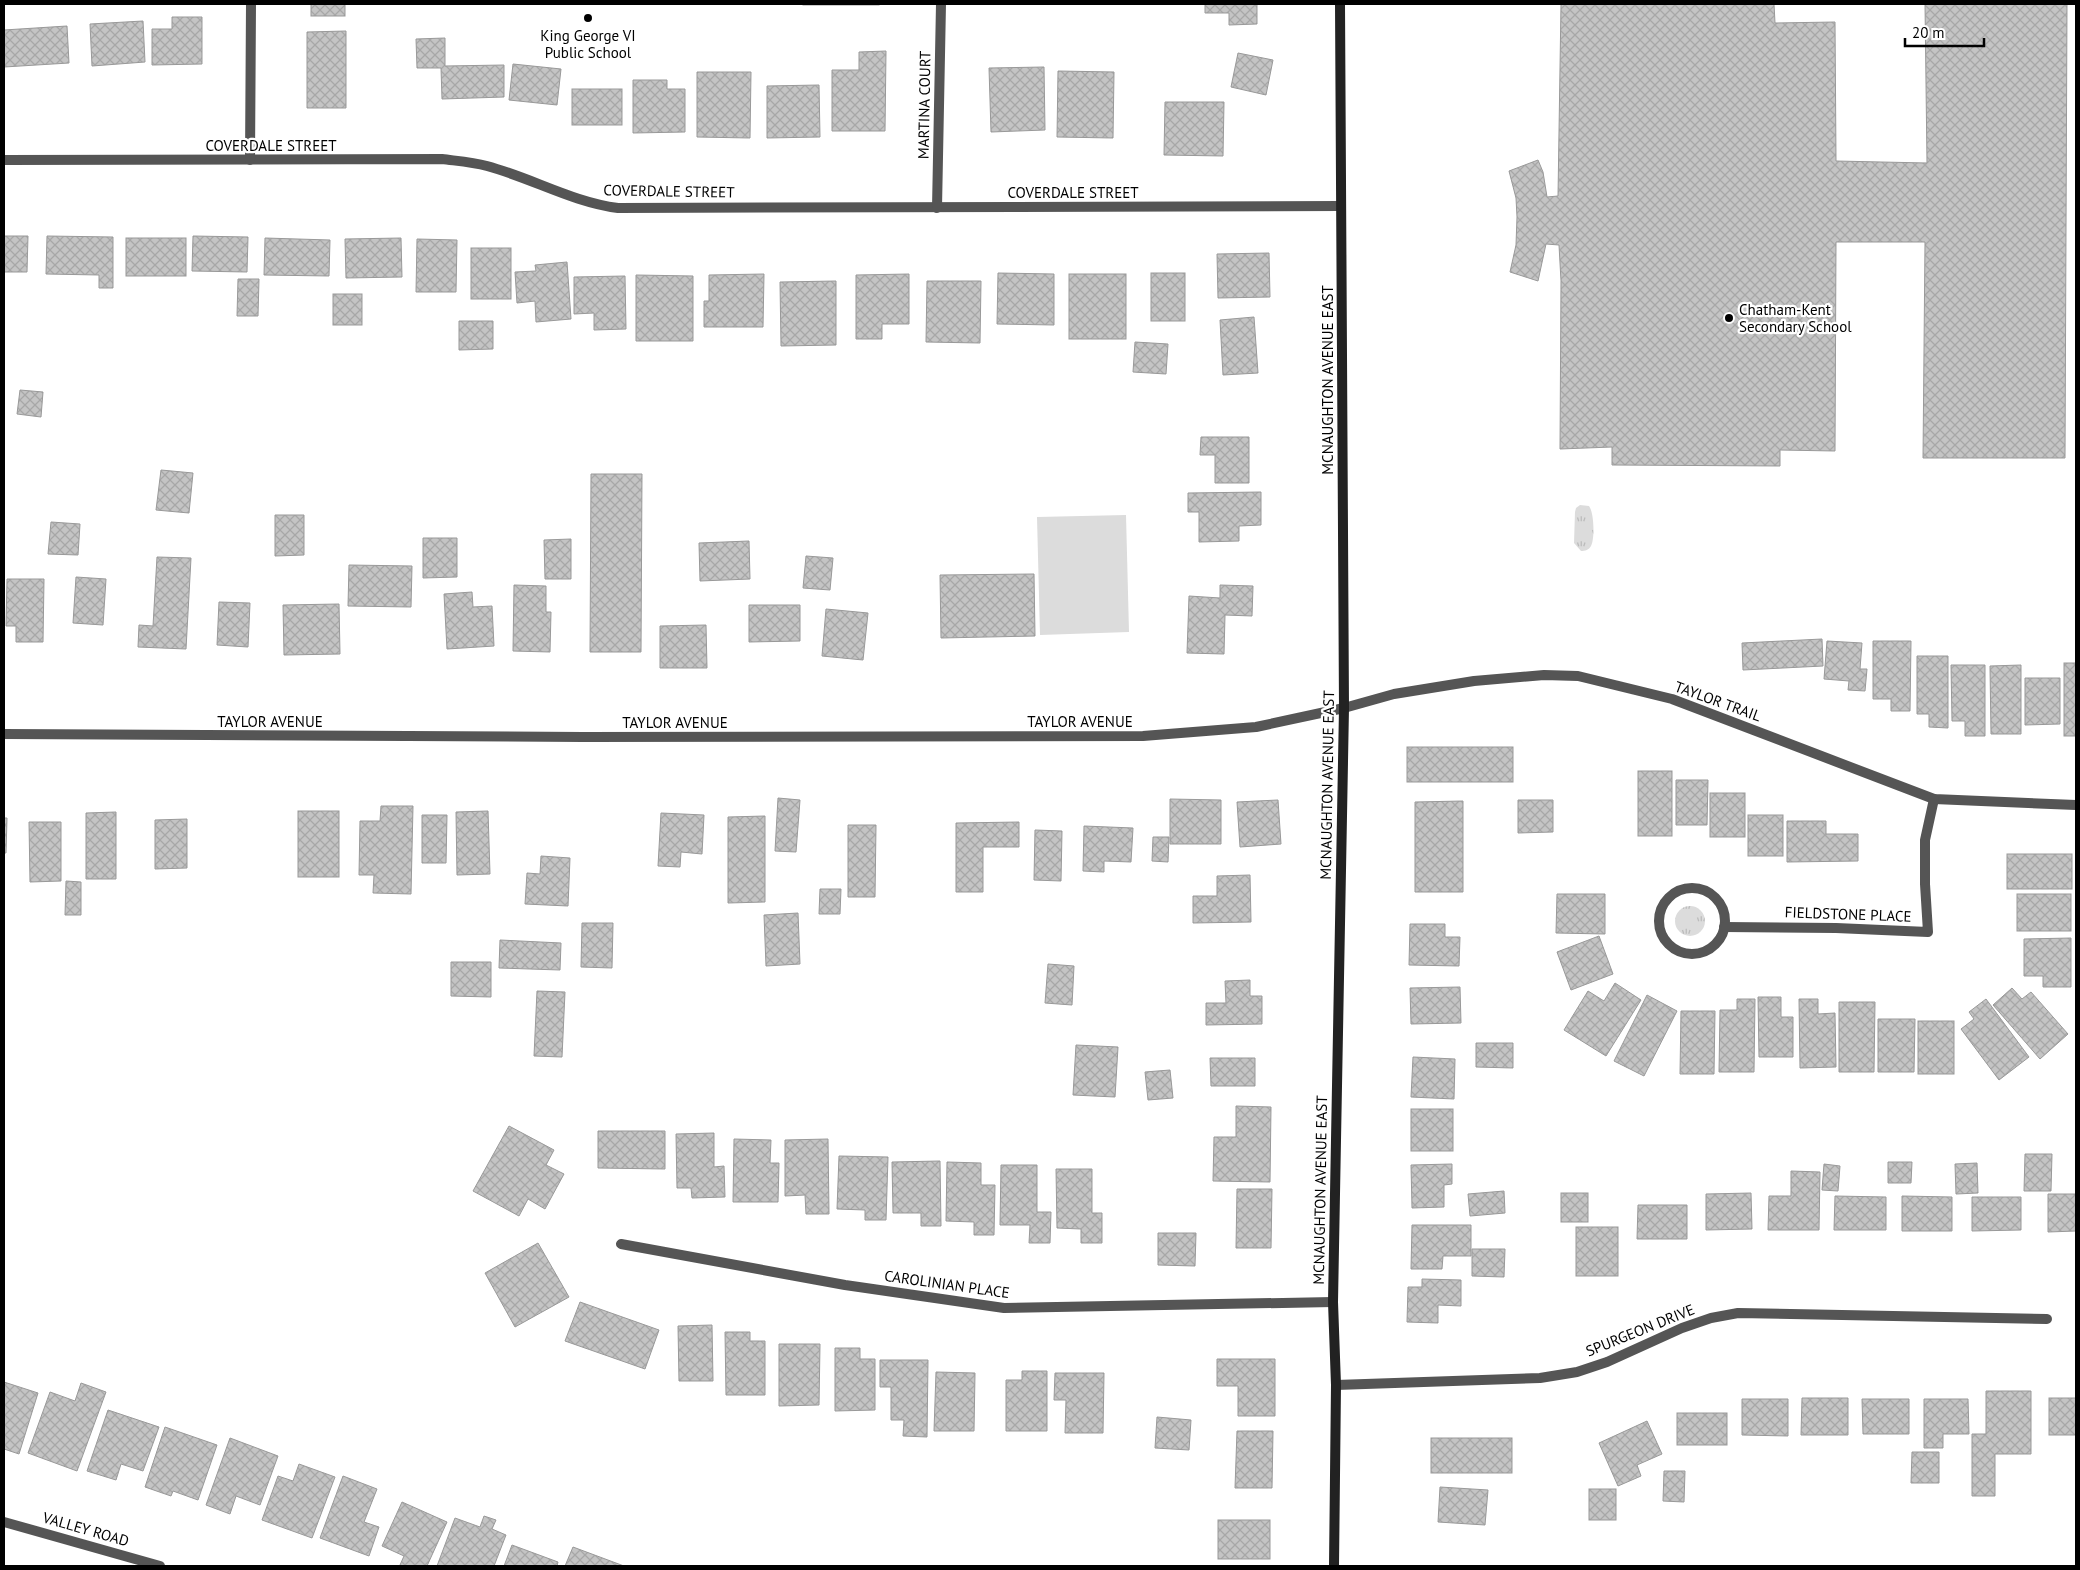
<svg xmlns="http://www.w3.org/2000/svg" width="2080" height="1570" viewBox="0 0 2080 1570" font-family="'PT Sans',sans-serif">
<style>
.grass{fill:url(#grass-tufts)}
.park{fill:#dcdcdc}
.building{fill:url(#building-cross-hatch);stroke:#999}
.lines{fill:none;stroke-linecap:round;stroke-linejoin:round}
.minor{stroke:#555;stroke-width:10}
.secondary{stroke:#222;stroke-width:10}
.poi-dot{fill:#000;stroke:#fff;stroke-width:2}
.labels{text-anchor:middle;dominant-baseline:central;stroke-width:4.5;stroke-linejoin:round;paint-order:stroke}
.poi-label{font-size:15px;fill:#000;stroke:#fff}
.street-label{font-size:15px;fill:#000;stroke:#fff}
</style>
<defs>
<pattern id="grass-tufts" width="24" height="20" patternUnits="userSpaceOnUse" patternTransform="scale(1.25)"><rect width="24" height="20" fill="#dcdcdc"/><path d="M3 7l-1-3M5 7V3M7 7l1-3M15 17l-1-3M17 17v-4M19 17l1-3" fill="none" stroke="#bbb"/></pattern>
<pattern id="building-cross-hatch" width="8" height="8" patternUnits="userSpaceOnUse" patternTransform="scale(1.25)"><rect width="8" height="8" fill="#c4c4c4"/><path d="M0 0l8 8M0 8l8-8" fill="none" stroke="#a7a7a7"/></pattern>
</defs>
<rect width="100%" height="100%" fill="#fff"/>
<g class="grass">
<path d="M1580,505L1589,506C1594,512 1595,539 1591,546C1589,550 1585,551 1581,551L1574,543L1575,512L1576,508Z"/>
<circle cx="1690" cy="921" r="15"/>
</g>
<polygon class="park" points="1126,515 1129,632 1040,635 1037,517"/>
<g class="building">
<rect x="311" y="4" width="34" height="12"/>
<rect x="803" y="4" width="76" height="1"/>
<polygon points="1205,4 1257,4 1257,24 1229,25 1229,13 1205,13"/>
<polygon points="1561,4 1774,4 1775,23 1835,22 1836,161 1927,163 1925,4 2067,4 2065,458 1923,458 1925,242 1836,242 1835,451 1780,450 1780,466 1612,465 1612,447 1560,449 1561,281 1559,245 1546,244 1538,281 1510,272 1516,245 1517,217 1516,198 1509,171 1538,160 1543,172 1547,197 1558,196"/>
<polygon points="172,17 202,17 202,64 152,65 152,29 172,29"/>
<polygon points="143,21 145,62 92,66 90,24"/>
<polygon points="67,26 69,63 4,67 4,30"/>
<polygon points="346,31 346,108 307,108 307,32"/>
<polygon points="445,38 445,66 504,65 504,97 442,99 441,68 417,68 416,39"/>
<polygon points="886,51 885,131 832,131 832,70 859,70 859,52"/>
<polygon points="1238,53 1273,60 1266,95 1231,87"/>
<polygon points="513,64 561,69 557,105 509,100"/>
<polygon points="1044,67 1045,130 991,132 989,68"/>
<polygon points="1058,71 1114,72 1113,138 1057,137"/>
<polygon points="697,72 751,72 750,138 697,137"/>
<polygon points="633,80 667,80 667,89 685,89 685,132 633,133"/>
<polygon points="819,85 820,137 767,138 767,86"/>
<rect x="572" y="89" width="50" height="36"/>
<polygon points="1165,102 1224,102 1223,156 1164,155"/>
<polygon points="4,236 28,236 27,272 4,272"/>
<polygon points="47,236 113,237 113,288 99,288 99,275 46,274"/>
<polygon points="193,236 248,237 247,272 192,271"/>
<rect x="126" y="238" width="60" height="38"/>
<polygon points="265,238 330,240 329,276 264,275"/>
<polygon points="401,238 402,277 346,278 345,239"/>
<polygon points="417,239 457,240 456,292 416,292"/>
<rect x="471" y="248" width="40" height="51"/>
<polygon points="1269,253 1270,297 1218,298 1217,254"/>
<polygon points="567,262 571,319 536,322 535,301 517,303 515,272 536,271 535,265"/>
<polygon points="998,273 1054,274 1054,325 997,324"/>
<rect x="1151" y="273" width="34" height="48"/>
<polygon points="764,274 763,327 704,327 704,301 709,301 709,275"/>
<polygon points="909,274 909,324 882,324 882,339 856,339 856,275"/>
<rect x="1069" y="274" width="57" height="65"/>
<polygon points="636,275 693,276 693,341 636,341"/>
<polygon points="625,276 626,329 594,330 594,313 574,314 574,277"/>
<polygon points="238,279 259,279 258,316 237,316"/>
<polygon points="836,281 836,345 781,346 780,282"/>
<polygon points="927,281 981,281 980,343 926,342"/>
<rect x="333" y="294" width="29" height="31"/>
<polygon points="1254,317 1258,373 1223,375 1220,320"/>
<polygon points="459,321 493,321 493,349 459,350"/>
<polygon points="1135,342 1168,344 1166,374 1133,372"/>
<polygon points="20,390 43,392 41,417 17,414"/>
<polygon points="1201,437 1249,437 1249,483 1215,483 1215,455 1200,455"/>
<polygon points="161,470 193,473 189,513 156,510"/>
<polygon points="591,474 642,474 641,652 590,652"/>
<polygon points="1261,492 1261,525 1239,526 1239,541 1199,542 1199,512 1188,512 1188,493"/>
<polygon points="275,515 304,515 304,555 275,556"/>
<polygon points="51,522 80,524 78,555 48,554"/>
<polygon points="423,538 457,538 457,577 423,578"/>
<polygon points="571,539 571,579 545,579 544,540"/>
<polygon points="749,541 750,579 700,581 699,543"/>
<polygon points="806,556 833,558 830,590 803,588"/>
<polygon points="157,557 191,558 186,649 138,647 139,625 153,626"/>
<polygon points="349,565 412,566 411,607 348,606"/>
<polygon points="1034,574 1035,636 941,638 940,575"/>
<polygon points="76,577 106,579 103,625 73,623"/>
<polygon points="7,579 44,579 43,642 16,642 16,626 6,626"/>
<polygon points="514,585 546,586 546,612 551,612 550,652 513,651"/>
<polygon points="1220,585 1253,586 1252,616 1225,615 1224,654 1187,653 1189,596 1220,598"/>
<polygon points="472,592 473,607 492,606 494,646 447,649 444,594"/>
<polygon points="219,602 250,603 248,647 217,645"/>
<polygon points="339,604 340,654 284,655 283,605"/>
<polygon points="749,605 800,605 800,641 749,642"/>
<polygon points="826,609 868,613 863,660 822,656"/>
<polygon points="706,625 707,668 660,668 660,626"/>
<polygon points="1822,639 1823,666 1743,670 1742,643"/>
<polygon points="1827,641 1862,643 1860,669 1867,669 1865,691 1848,690 1849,681 1824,679"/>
<polygon points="1873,641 1911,641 1910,711 1891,711 1891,699 1873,699"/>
<polygon points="1917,656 1948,656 1948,728 1929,727 1929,714 1917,714"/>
<rect x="2064" y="663" width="12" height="73"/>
<polygon points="1951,665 1985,665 1985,736 1965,736 1965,721 1952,721"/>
<polygon points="2021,665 2021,734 1991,734 1990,666"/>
<polygon points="2025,678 2060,678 2060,724 2025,725"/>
<rect x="1407" y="747" width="106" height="35"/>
<rect x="1638" y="771" width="34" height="65"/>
<polygon points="1676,780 1708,780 1707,825 1676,825"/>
<rect x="1710" y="793" width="35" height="44"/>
<polygon points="778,798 800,800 796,852 775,851"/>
<polygon points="1170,799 1221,800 1221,844 1170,844"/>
<polygon points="1278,800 1281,844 1240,847 1237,802"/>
<polygon points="1518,800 1553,800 1553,832 1518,833"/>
<polygon points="1463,801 1463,892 1415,892 1415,802"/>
<polygon points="381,806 413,806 411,894 373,893 374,875 359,875 360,821 380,821"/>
<rect x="298" y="811" width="41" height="66"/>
<polygon points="488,811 490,874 457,875 456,812"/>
<polygon points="116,812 116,879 86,879 86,813"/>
<polygon points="661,813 704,815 702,854 681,852 680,867 658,866"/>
<polygon points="422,815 447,815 446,863 422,863"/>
<rect x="1748" y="815" width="35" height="41"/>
<polygon points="765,816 765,902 728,903 728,817"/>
<polygon points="4,818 7,818 6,853 4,853"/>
<polygon points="187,819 187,868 155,869 155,820"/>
<polygon points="1787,821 1826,821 1826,834 1858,834 1858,861 1787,862"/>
<polygon points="29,822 61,822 61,881 30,882"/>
<polygon points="1019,822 1019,847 983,847 983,892 956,892 956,823"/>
<polygon points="848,825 876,825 875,897 848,897"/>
<polygon points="1084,826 1133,828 1131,862 1104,861 1104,872 1083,871"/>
<polygon points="1035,830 1062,831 1061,881 1034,880"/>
<polygon points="1153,837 1169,837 1168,862 1152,861"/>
<rect x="2007" y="854" width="65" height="35"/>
<polygon points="541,856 570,858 568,906 525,904 527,873 540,874"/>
<polygon points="1250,875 1251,922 1193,923 1193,896 1217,896 1217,876"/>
<polygon points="66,881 81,882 81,915 65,915"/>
<polygon points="820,889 841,889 840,914 819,914"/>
<polygon points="1557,894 1605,894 1605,934 1556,933"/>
<rect x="2017" y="894" width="54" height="37"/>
<polygon points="798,913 800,964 766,966 764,915"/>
<polygon points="582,923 613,923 612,968 581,967"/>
<polygon points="1410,924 1445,924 1445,937 1460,937 1459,966 1409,965"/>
<polygon points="1599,936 1613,974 1571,990 1557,952"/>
<polygon points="2071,938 2071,987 2043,987 2043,976 2024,976 2024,939"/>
<polygon points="500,940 561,943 560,970 499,968"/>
<polygon points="451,962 491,962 491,997 451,996"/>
<polygon points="1048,964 1074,966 1072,1005 1045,1003"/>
<polygon points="1250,980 1250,996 1262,996 1262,1024 1206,1025 1206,1003 1226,1003 1225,981"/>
<polygon points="1615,983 1641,1000 1606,1056 1564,1030 1588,991 1604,1001"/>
<polygon points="1460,987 1461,1023 1411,1024 1410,988"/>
<polygon points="2012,988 2022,999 2031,992 2068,1034 2040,1059 1993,1005"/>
<polygon points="537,991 565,992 562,1057 534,1056"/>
<polygon points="1647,995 1677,1011 1644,1076 1614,1061"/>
<polygon points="1758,997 1781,997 1781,1017 1793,1017 1793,1057 1759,1057"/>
<polygon points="1737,999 1755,999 1754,1072 1719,1072 1720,1010 1737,1010"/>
<polygon points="1799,999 1818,999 1818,1014 1835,1013 1836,1067 1800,1068"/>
<polygon points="1986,999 2029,1057 1999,1080 1961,1029 1974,1019 1969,1012"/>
<polygon points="1839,1002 1875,1002 1874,1072 1839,1072"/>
<polygon points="1681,1011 1715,1011 1714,1074 1680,1074"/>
<polygon points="1878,1019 1915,1019 1914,1072 1878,1072"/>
<rect x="1918" y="1021" width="36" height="53"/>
<polygon points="1476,1043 1513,1043 1513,1068 1476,1067"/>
<polygon points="1076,1045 1118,1047 1115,1097 1073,1095"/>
<polygon points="1413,1057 1455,1059 1454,1099 1411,1097"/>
<polygon points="1210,1058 1255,1058 1255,1086 1211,1086"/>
<polygon points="1170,1070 1173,1098 1148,1100 1145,1072"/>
<polygon points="1236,1106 1271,1107 1270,1182 1213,1181 1214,1137 1236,1137"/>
<rect x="1411" y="1109" width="42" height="42"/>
<polygon points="509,1126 554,1150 546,1165 564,1174 545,1209 528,1199 519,1216 473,1191"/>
<polygon points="598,1131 665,1131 665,1169 598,1168"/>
<polygon points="714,1133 714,1167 724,1166 725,1197 692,1198 691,1188 677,1188 676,1134"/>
<polygon points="734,1139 771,1140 770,1163 779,1163 778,1202 733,1202"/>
<polygon points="828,1139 829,1214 806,1214 805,1195 785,1196 785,1140"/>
<polygon points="2025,1154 2052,1154 2051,1191 2024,1191"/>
<polygon points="839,1156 888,1157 886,1220 865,1220 865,1210 837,1209"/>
<polygon points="940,1161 941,1226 921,1226 921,1213 893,1213 892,1162"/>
<polygon points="947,1162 981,1163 981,1185 995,1185 994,1235 974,1235 974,1222 946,1221"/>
<polygon points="1888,1162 1912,1162 1911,1183 1888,1183"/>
<polygon points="1977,1163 1978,1193 1956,1194 1955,1164"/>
<polygon points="1452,1164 1452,1184 1444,1185 1444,1207 1412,1208 1411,1165"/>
<polygon points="1824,1164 1840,1166 1838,1191 1822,1190"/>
<polygon points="1001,1165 1037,1165 1037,1212 1051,1212 1050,1243 1029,1243 1030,1225 1000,1225"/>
<polygon points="1056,1169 1092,1169 1092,1213 1102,1213 1102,1243 1081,1243 1081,1229 1057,1228"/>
<polygon points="1791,1171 1820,1172 1819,1230 1768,1230 1769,1196 1791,1196"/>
<polygon points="1237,1189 1272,1189 1271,1248 1236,1248"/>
<polygon points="1504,1191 1505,1213 1470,1216 1468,1194"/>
<rect x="1561" y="1193" width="27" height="29"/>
<polygon points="1751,1193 1752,1229 1706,1230 1706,1194"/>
<polygon points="2048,1194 2076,1194 2076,1231 2048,1232"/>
<polygon points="1835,1196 1886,1197 1886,1230 1834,1230"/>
<polygon points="1902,1196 1952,1197 1952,1231 1902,1231"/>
<polygon points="1972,1197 2021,1197 2021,1230 1972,1231"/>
<polygon points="1638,1205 1687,1205 1687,1239 1637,1239"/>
<polygon points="1412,1225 1471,1225 1471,1256 1443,1256 1442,1269 1411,1269"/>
<rect x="1576" y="1227" width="42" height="49"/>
<polygon points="1158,1233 1196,1233 1195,1266 1158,1265"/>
<polygon points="538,1243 569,1297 515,1327 485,1273"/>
<polygon points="1472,1249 1505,1249 1504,1277 1472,1276"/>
<polygon points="1422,1279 1461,1280 1461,1306 1438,1305 1438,1323 1407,1322 1408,1287 1422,1287"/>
<polygon points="580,1302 659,1330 645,1369 565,1341"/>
<polygon points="712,1325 713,1381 679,1381 678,1326"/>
<polygon points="725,1332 750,1332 750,1341 765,1341 765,1395 726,1395"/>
<polygon points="779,1344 820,1344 819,1405 779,1406"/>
<polygon points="835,1348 860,1348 860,1359 875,1359 875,1410 835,1411"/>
<polygon points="1217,1359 1275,1359 1275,1416 1238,1416 1238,1386 1217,1386"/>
<polygon points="880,1360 928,1360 927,1437 903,1436 904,1420 891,1420 891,1387 880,1387"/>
<polygon points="1022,1371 1047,1371 1047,1431 1006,1431 1006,1380 1022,1380"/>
<polygon points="936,1372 975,1373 974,1431 934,1431"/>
<polygon points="1055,1373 1104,1373 1103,1433 1065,1433 1066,1400 1054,1400"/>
<polygon points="4,1382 38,1393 19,1454 4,1449"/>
<polygon points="81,1383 106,1392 77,1471 28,1453 50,1392 75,1401"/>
<polygon points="1986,1391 2031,1391 2031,1454 1995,1454 1995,1496 1972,1496 1972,1434 1986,1434"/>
<polygon points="1802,1398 1848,1398 1848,1435 1801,1435"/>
<rect x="2049" y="1398" width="27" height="37"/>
<polygon points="1742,1399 1788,1399 1788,1436 1742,1435"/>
<polygon points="1862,1399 1909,1399 1909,1434 1863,1434"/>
<polygon points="1924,1399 1968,1399 1969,1434 1943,1434 1943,1448 1924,1448"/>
<polygon points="108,1410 159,1427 143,1471 121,1464 116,1480 87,1471"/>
<rect x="1677" y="1413" width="50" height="32"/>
<polygon points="1157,1417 1191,1420 1189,1450 1155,1448"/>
<polygon points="1647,1421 1662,1454 1637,1465 1641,1476 1618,1486 1599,1443"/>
<polygon points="165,1427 217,1445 198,1500 173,1491 171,1496 145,1487"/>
<polygon points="1237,1431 1273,1431 1272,1488 1235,1488"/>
<polygon points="230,1438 278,1456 260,1505 236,1496 230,1514 206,1505"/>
<rect x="1431" y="1438" width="81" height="35"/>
<polygon points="1912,1452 1939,1452 1939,1483 1911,1483"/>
<polygon points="299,1464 335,1477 312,1538 262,1520 278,1476 293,1481"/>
<polygon points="1664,1471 1685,1471 1684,1502 1663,1501"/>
<polygon points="343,1476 377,1489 364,1522 379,1527 369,1556 320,1538"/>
<polygon points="1440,1487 1488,1490 1485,1525 1438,1522"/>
<rect x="1589" y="1489" width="27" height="31"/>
<polygon points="402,1502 447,1522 427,1566 404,1566 400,1565 404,1556 382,1546"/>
<polygon points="484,1516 496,1520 492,1529 506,1535 494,1566 437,1566 455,1518 480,1527"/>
<rect x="1218" y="1520" width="52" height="39"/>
<polygon points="512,1545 558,1562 557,1566 504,1566"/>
<polygon points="573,1547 624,1566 565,1566"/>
</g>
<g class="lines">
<g class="minor">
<path d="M4,160L442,159C457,161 472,162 487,166C532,178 572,202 618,208L1341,206"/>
<polyline points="250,160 251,4"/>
<polyline points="937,208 941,4"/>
<polyline points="4,734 583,737 1143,736 1256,727 1344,708 1394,694 1474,681 1544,675 1578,676 1672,699 1934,799 2076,805"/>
<circle cx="1692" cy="921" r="33"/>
<polyline points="1724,927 1836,928 1928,932 1925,884 1925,840 1934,799"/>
<polyline points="621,1244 845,1285 1004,1308 1333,1302"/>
<polyline points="1336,1385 1540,1378 1577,1372 1607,1362 1682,1328 1711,1318 1738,1313 2047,1319"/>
<polyline points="4,1522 160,1566"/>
</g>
<polyline class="secondary" points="1334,1566 1336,1385 1333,1302 1344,708 1340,4"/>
</g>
<g class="poi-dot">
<circle cx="588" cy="18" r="5"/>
<circle cx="1729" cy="318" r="5"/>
</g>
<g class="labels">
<g class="poi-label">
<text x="588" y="35">King George VI<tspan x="588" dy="17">Public School</tspan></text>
<text x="1739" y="309" text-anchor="start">Chatham-Kent<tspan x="1739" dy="17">Secondary School</tspan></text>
</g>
<g class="street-label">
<text transform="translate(924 105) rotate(-89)">MARTINA COURT</text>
<text x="271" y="145">COVERDALE STREET</text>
<text transform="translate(669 191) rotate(1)">COVERDALE STREET</text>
<text x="1073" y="192">COVERDALE STREET</text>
<text transform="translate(1327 380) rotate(-90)">MCNAUGHTON AVENUE EAST</text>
<text transform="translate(1718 701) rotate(20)">TAYLOR TRAIL</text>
<text x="270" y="721">TAYLOR AVENUE</text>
<text x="1080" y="721">TAYLOR AVENUE</text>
<text x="675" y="722">TAYLOR AVENUE</text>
<text transform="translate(1327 785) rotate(-89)">MCNAUGHTON AVENUE EAST</text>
<text transform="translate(1848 914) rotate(2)">FIELDSTONE PLACE</text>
<text transform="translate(1320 1190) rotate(-89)">MCNAUGHTON AVENUE EAST</text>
<text transform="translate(947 1284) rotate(8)">CAROLINIAN PLACE</text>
<text transform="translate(1640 1330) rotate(-22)">SPURGEON DRIVE</text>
<text transform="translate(86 1529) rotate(16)">VALLEY ROAD</text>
</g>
</g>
<rect width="2080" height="1570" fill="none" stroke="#000000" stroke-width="10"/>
<path d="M1905 38v8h79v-8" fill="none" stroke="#000000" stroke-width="2.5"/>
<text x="1912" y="38" font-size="15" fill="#000000" stroke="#ffffff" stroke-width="4" paint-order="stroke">20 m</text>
</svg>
